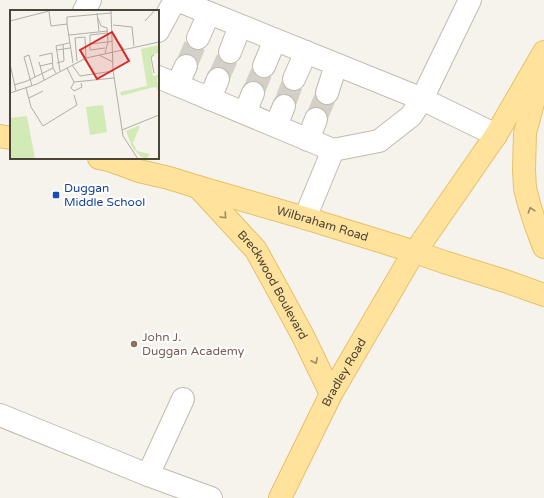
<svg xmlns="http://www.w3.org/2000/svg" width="544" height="498" viewBox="0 0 544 498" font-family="'Varela Round',sans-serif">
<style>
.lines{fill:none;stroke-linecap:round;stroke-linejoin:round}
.minor-tunnel{stroke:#d4d0c8;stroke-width:22;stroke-dasharray:22 11;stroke-linecap:butt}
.minor-casing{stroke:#c2bbae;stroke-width:24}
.major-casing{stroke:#e6c16a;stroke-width:24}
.minor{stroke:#fff;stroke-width:22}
.major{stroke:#ffe39c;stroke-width:22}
.oneway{stroke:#9c8c66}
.transit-dot{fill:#1a4fb4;stroke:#fff;stroke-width:1.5}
.education-dot{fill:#8d6e63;stroke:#fff;stroke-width:1.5}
.labels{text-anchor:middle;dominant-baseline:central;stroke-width:4;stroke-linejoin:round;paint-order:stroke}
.transit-label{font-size:12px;fill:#164399;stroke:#fff;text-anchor:start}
.street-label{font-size:12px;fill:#4b4439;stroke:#fff}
.education-label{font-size:12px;fill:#785e54;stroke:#fff;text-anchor:start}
.inset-road{fill:none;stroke:#b2ada4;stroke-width:1}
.view{fill:#d62828;fill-opacity:0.15;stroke:#d62828;stroke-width:2}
.inset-edge{fill:none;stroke:#4b4439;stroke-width:2}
</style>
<rect width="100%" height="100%" fill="#f6f3ec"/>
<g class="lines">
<g class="minor-tunnel">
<polyline points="186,66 198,38"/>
<polyline points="218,79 230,52"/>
<polyline points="253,93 264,66"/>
<polyline points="284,106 294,79"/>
<polyline points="316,119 327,93"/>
</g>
<g class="minor-casing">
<g id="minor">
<polyline points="177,0 422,99 470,0"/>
<polyline points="84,11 90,0"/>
<polyline points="158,31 175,0"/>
<polyline points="198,38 209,13"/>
<polyline points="230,52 240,26"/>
<polyline points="264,66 275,40"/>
<polyline points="158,77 333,150"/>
<polyline points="294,79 306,52"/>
<polyline points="177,85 186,66"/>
<polyline points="327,93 336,65"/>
<polyline points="210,99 218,79"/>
<polyline points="245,113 253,93"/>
<polyline points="276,126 284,106"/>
<polyline points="308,140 316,119"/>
<polyline points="305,218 333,150 379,141 411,116 422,99 496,135"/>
<polyline points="0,415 148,475 211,498"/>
<polyline points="148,475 183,399"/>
</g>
</g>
<g class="major-casing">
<g id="major">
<polyline points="541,73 525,133 524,170 525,188 529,204 535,223 544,247"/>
<polyline points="0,136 11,138"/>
<path id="s1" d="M99,158L109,160L139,171L169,178L198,187L305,218L415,252L444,262L505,281L544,295"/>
<path id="s2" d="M198,187L256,250L303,336L331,394"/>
<path id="s3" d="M280,498L331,394L408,262L496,135L544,52"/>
</g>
</g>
<use href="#minor" class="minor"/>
<use href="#major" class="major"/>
</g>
<defs><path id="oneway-chevron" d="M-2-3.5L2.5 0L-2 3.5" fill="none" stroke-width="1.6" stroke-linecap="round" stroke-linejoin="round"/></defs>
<g class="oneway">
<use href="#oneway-chevron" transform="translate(531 210) rotate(-107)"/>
<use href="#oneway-chevron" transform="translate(224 216) rotate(47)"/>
<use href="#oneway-chevron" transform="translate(315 361) rotate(64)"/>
</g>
<rect class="transit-dot" x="52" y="191" width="8" height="8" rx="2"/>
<circle class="education-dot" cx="134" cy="344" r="4"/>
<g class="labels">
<g class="transit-label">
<text x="64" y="188">Duggan<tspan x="64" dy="14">Middle School</tspan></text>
</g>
<g class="street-label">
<text stroke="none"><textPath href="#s1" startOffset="233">Wilbraham Road</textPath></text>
<text stroke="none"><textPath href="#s2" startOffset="124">Breckwood Boulevard</textPath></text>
<text stroke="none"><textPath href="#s3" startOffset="141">Bradley Road</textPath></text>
</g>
<g class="education-label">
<text x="142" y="337">John J.<tspan x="142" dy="14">Duggan Academy</tspan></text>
</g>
</g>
<g transform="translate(10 10)">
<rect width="149" height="149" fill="#f6f3ec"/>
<path d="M149,35V42L140,47L143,66L149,65L147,69L149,83L146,77L140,78L135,38ZM128,116H130L123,133L127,141L140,144L136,149L131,147L122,137L116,121Z" fill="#d2eab5"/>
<path d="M135,38L140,78L111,86L110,82L137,76L131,39ZM17,106L25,149H0V108Z" fill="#d2eab5"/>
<path d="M93,95L97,122L80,125L76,97Z" fill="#d2eab5"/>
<path class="inset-road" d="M101,0L103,60L113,126L128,149M39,2L41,16L57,14L63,53M87,3L89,21M0,11L43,0M135,11L145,0M57,14V7L101,3M103,15L122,17L124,36M59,25L98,21M105,28L114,39M80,34L98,32L97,18L91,16L88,8M95,38L80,40V25L97,23M47,40L60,38M95,43L98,32L103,31M89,45L103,52M29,46L42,43L43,58L46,63M67,51L65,28L75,27L76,48M29,52L34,70M47,53L54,51L53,34M0,54L6,81M62,55L70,66L103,61M30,56L43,53M57,58L64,72M50,61L46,36L59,33M144,63L141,47L144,45M64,72L104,68M64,72L61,78L64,81L72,77L71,73M4,75L17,71L43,58M22,76L14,47L19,45L25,67M16,78L21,97L33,116L67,95L64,85M0,83L27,74L76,48L149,32M19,88L33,81M112,120L149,105"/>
<path class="view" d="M102,22L119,51L87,69L70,40Z"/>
<rect width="149" height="149" class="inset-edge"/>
</g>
</svg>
